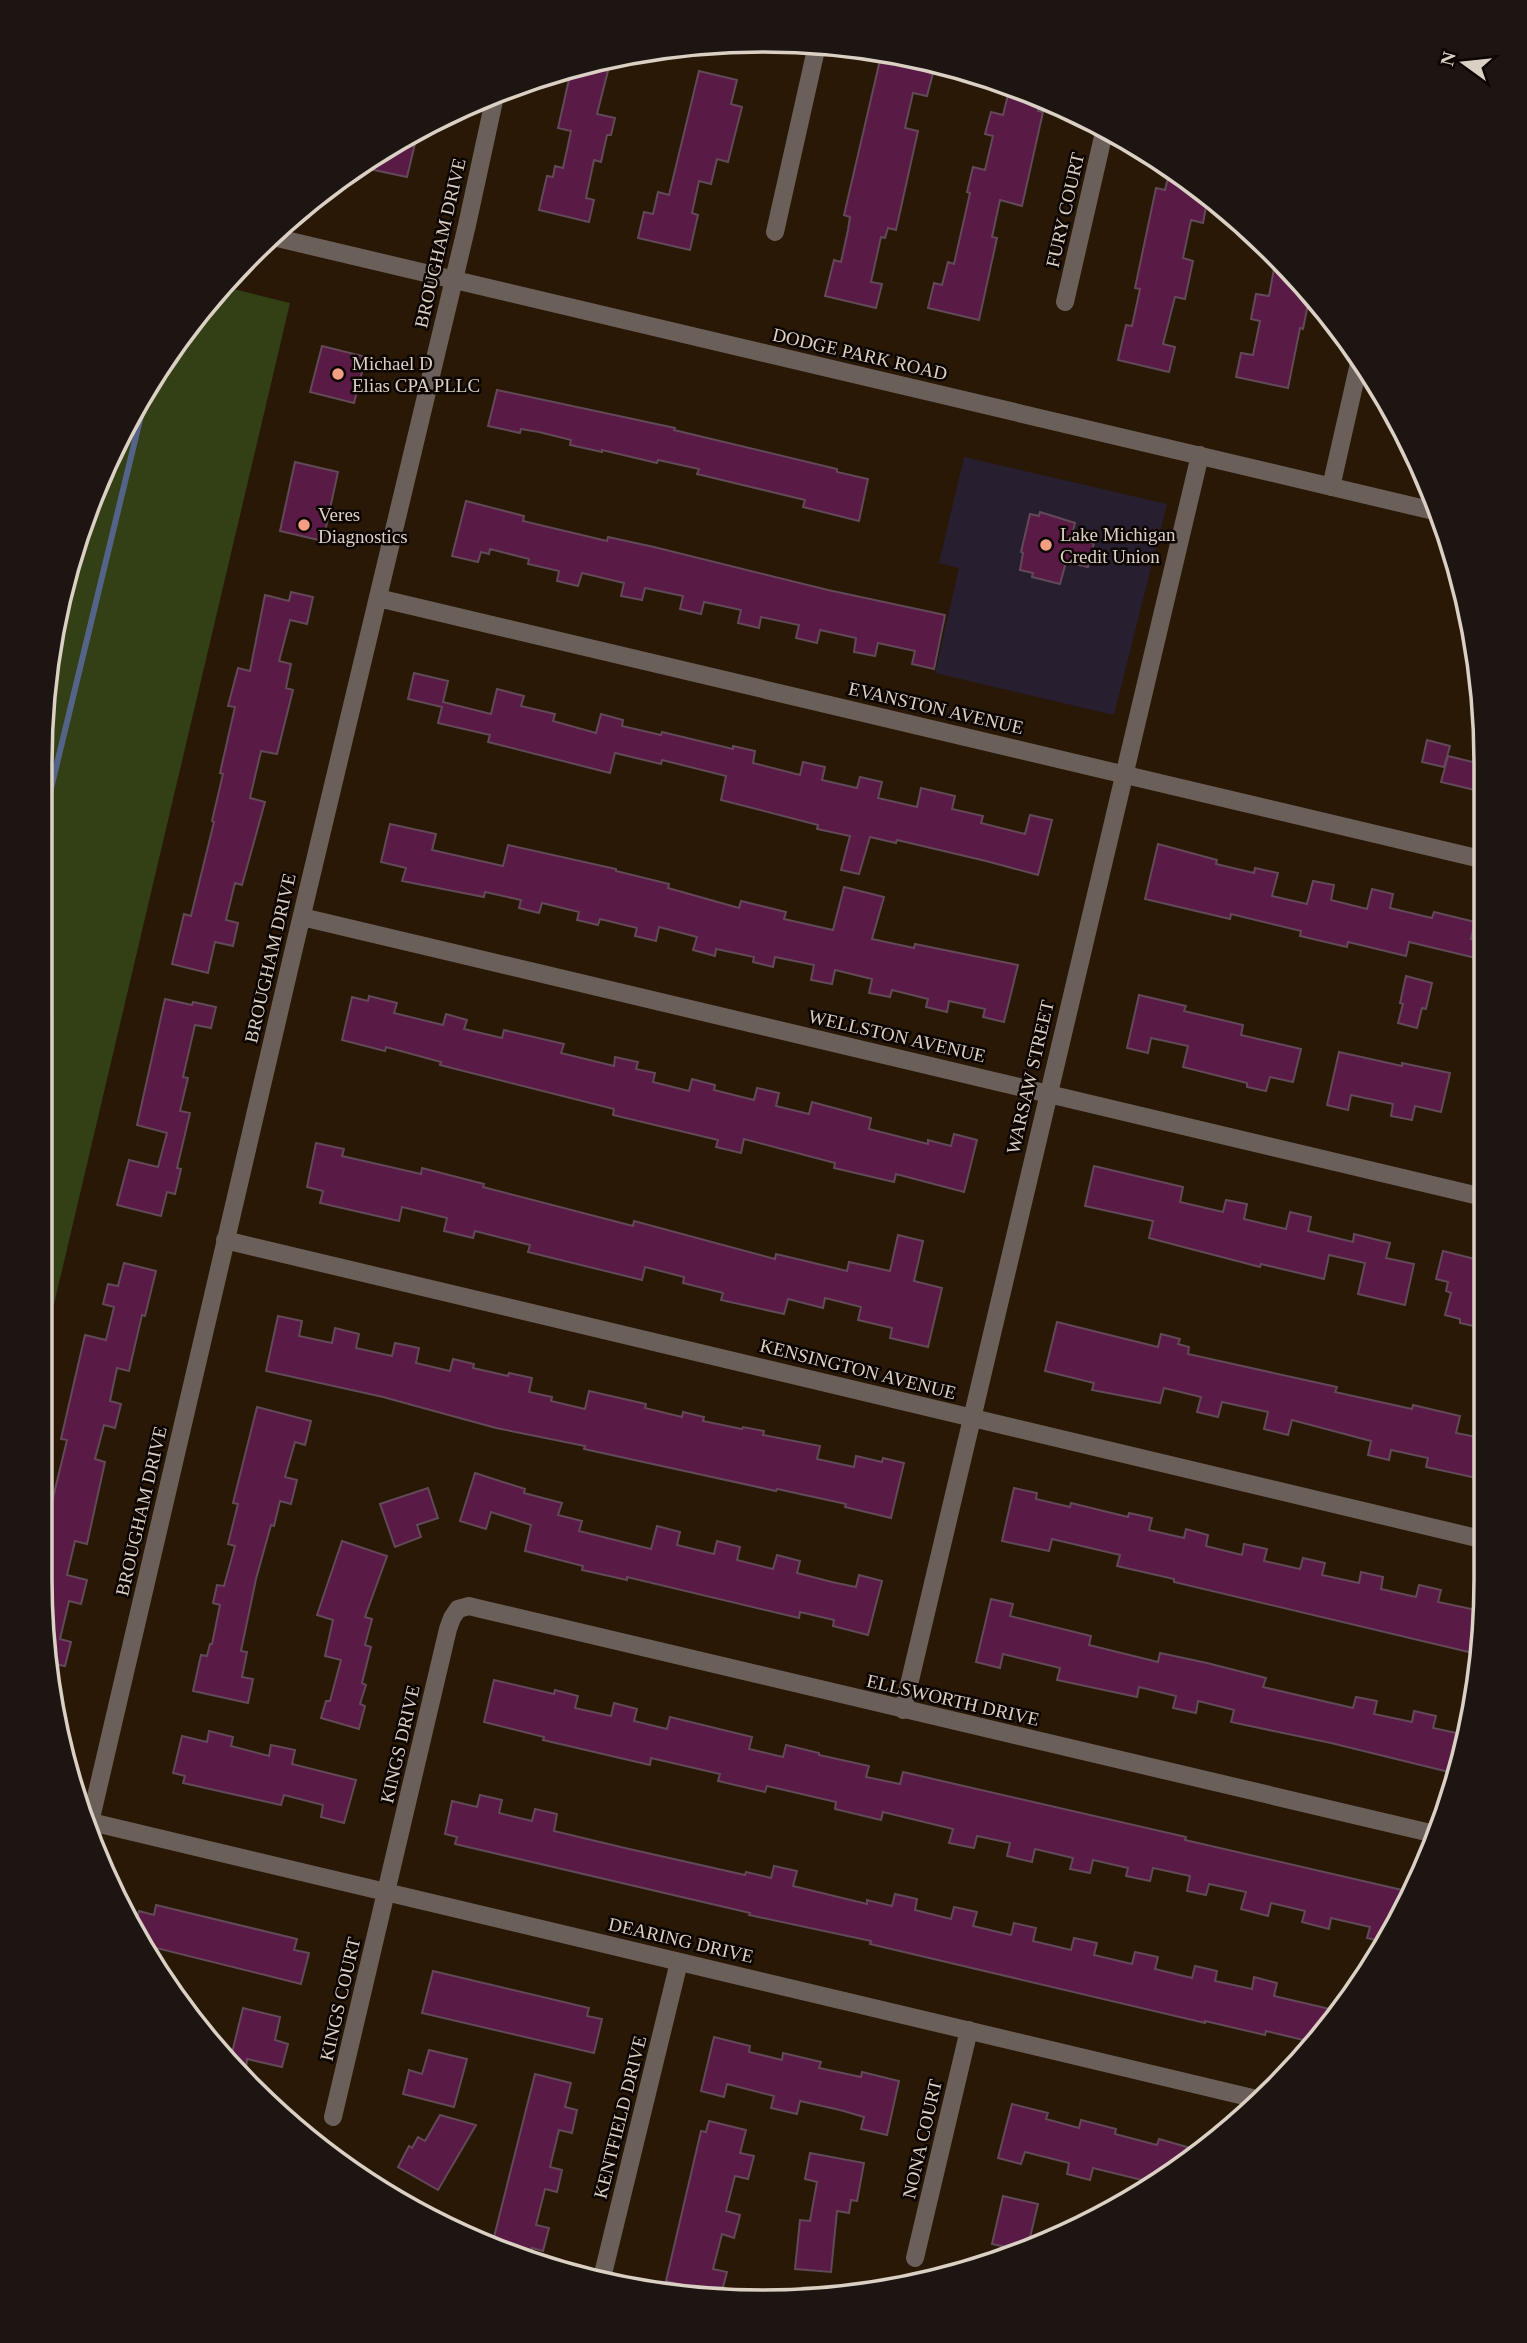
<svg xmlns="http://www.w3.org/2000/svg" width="1527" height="2343" viewBox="0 0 1527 2343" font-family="Georgia,serif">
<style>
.commercial{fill:#271f2f}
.green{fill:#334015}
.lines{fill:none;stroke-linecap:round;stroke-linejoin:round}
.stream{stroke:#546388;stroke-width:6}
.building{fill:#591a46;stroke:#624958;stroke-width:2}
.minor{stroke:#6b5f59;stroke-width:18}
.poi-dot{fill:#f39f84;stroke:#0c0501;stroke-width:2.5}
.labels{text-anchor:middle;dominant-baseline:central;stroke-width:5;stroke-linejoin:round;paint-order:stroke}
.street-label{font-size:19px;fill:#dbd0c4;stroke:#0c0501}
.poi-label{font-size:19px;fill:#dbd0c4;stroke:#0c0501;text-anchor:start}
.rim{fill:none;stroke:#dbd0c4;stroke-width:3.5}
</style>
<rect width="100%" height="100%" fill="#291806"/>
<!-- commercial -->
<path class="commercial" d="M964 457 1167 504 1114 715 935 673 959 568 939 563Z"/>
<!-- green -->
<path class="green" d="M221 286 290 303 46 1338V669L79 531 115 444Z"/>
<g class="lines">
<!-- stream -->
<path class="stream" d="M46 809 145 399"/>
</g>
<!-- building -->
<path class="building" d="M611 59 597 114 615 118 611 135H607L601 162 594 160 586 198 594 200 589 222 539 210 547 176 553 177 555 166 563 168 571 131 558 128 572 66Z
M880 60 933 73 927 96 913 93 905 128 918 131 896 230 888 228 885 238 881 237 871 282 882 284 876 308 825 296 834 260 841 262 848 230 850 217 844 215Z
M699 71 737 80 731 104 742 107 728 162 717 159 711 184 699 181 692 213 698 215 690 250 638 238 644 212 653 214 658 192 669 195Z
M1009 91 1041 100 1038 111 1043 112 1022 206 1000 200 992 237 997 238 979 320 928 308 934 283 942 285 948 262 954 264 970 193 967 192 973 167 985 170 993 136 985 134 991 112 1003 115Z
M418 131 407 177 360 167 401 141Z
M1170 169 1208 197 1203 223 1191 220 1183 258 1193 261 1185 299 1175 297 1163 344 1175 347 1169 372 1118 360 1126 325 1132 326 1140 289 1135 288 1156 188 1165 190Z
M1276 258 1310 294 1303 329 1300 328 1288 388 1236 377 1241 353 1253 355 1260 321 1251 319 1256 294 1269 296Z
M322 346 366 357 354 403 310 392Z
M497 390 675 428 674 430 837 469V472L868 479 859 521 803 507 805 500 697 474 699 469 658 460 657 463 602 450V452L570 445 571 440 539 432 521 429 520 433 488 426Z
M295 462 338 472 323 541 280 531Z
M466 501 524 516 523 521 607 541 608 537 654 547 828 590 945 615 934 669 912 664 915 651 878 643 875 656 854 652 856 638 820 630 817 643 796 638 799 625 761 617 759 628 738 623 741 610 704 602 701 614 680 609 683 596 645 588 642 600 621 596 624 583 582 573 578 586 557 581 559 571 528 564 529 559 490 549 489 554 481 552 478 562 452 556Z
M1040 512 1075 523 1071 538 1094 543 1088 567 1066 562 1060 584 1032 577 1033 573 1020 570 1023 553 1021 552 1030 514 1039 516Z
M291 592 313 597 307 624 290 620 279 661 291 664 286 688 293 690 277 754 261 751 250 798 265 802 242 885 235 883 226 920 238 923 233 946 215 942 208 973 172 964 184 914 191 916 214 822 212 821 223 774 220 773 235 707 228 706 238 668 250 671 265 595 289 601Z
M414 673 448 681 443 702 491 714 497 689 524 696 521 706 555 714 553 721 596 733 601 714 623 720 622 726 661 735 662 732 733 749V746L755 751 753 763 800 775 803 762 825 767 822 780 857 788 860 777 882 782 878 798 917 807 921 788 955 796 952 809 983 816 981 823 1025 834 1030 815 1052 820 1038 875 986 861 897 840 896 843 870 837 859 874 841 870 850 836 817 829 818 825 721 800 726 776 662 760 661 764 615 753 610 773 488 742 490 735 438 723 442 707 408 699Z
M1427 740 1450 746 1444 767 1422 762Z
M1448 756 1485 765 1479 791 1441 782Z
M390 824 436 834 432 850 503 866 508 845 616 869V871L669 884 668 888 739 908 741 901 786 912 784 919 833 930 844 887 884 897 872 939 914 948 915 944 1018 965 1004 1022 983 1017 985 1009 949 1001 947 1012 926 1007 928 999 892 990 890 997 869 993 872 979 835 970 832 984 811 980 814 965 775 957 773 967 753 962 754 957 716 949 715 956 693 950 697 937 659 927 656 941 635 936 637 928 600 919 598 925 577 920 579 912 542 903 539 913 519 908 521 900 485 892 484 897 402 881 406 868 381 862Z
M1158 844 1217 860 1216 864 1254 873 1255 868 1278 873 1272 896 1307 904 1313 881 1334 885 1331 900 1367 909 1372 889 1393 894 1390 908 1432 918 1434 912 1475 922 1471 939 1484 942V960L1409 942 1406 956 1348 942 1347 947 1300 936 1301 931 1231 914 1230 919 1145 899Z
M1406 976 1432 983 1426 1009 1422 1008 1417 1028 1398 1023 1403 1004 1400 1003Z
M1139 995 1186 1006 1184 1011 1243 1025 1241 1035 1301 1049 1293 1082 1270 1077 1266 1091 1247 1087V1083L1183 1067 1188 1046 1151 1038 1148 1053 1127 1048Z
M369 996 397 1003 394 1013 443 1025 446 1014 467 1020 464 1029 502 1038 504 1030 564 1044 561 1053 614 1066 615 1057 638 1062 636 1069 655 1073 653 1082 689 1091 692 1079 715 1085 714 1090 754 1100 757 1088 779 1093 776 1106 809 1114 812 1102 871 1118 869 1129 928 1144V1140L951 1146 954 1134 977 1140 964 1192 896 1174 894 1182 834 1168 835 1163 744 1139 741 1153 716 1147 718 1140 613 1115 614 1109 440 1065 441 1062 386 1047 385 1051 342 1040 352 997 368 1001Z
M165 999 192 1005 193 1002 216 1007 211 1028 195 1025 183 1077 188 1078 180 1111 190 1113 177 1168 181 1169 175 1194 167 1192 161 1216 117 1205 129 1160 158 1167 167 1133 137 1125Z
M1339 1052 1402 1066V1063L1450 1073 1441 1112 1415 1106 1412 1120 1391 1116 1393 1104 1351 1095 1348 1110 1327 1105Z
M316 1143 344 1149 342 1156 421 1174 422 1168 484 1184 483 1187 633 1226 634 1221 775 1259 776 1254 847 1271 849 1262 890 1271 898 1235 923 1241 914 1281 942 1288 928 1347 890 1338 892 1328 858 1320 861 1307 825 1298 823 1308 788 1299 784 1314 721 1300 723 1293 683 1283 684 1277 645 1267 642 1280 528 1252 530 1245 475 1231 473 1238 444 1231 447 1218 402 1207 399 1221 320 1203 323 1191 307 1187Z
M1094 1166 1183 1187 1180 1202 1223 1212 1226 1200 1247 1204 1244 1219 1286 1229 1290 1212 1311 1217 1308 1231 1353 1242 1354 1234 1390 1243 1386 1258 1414 1264 1405 1305 1358 1294 1365 1263 1329 1255 1324 1279 1261 1264 1260 1267 1149 1238 1153 1221 1085 1206Z
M1443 1251 1479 1260 1475 1280 1482 1281V1328L1460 1323V1319L1445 1315 1451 1293 1446 1291 1448 1282 1436 1279Z
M124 1263 156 1271 145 1316 142 1315 129 1371 117 1368 110 1401 121 1404 115 1428 104 1425 95 1459 105 1462 87 1544 75 1541 67 1575 87 1580 81 1604 69 1601 60 1639 71 1642 65 1666 54 1664 53 1668 46 1667V1509L50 1510 67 1440 61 1439 85 1335 106 1340 114 1307 103 1304 108 1284 118 1286Z
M278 1316 302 1321 299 1336 332 1343 335 1328 359 1334 356 1348 392 1356 395 1343 419 1348 416 1363 450 1371 453 1359 474 1364 473 1368 508 1376 509 1373 532 1378 529 1392 552 1397 551 1401 585 1409 589 1391 646 1404 645 1408 682 1417 683 1412 704 1417 703 1421 742 1429 743 1427 764 1431 763 1435 820 1446 817 1459 854 1467 856 1456 882 1462 883 1458 904 1463 891 1518 845 1507 846 1504 777 1489 776 1491 584 1449 585 1446 496 1428 383 1397 266 1371Z
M1057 1322 1158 1347 1161 1334 1180 1339 1178 1344 1189 1347 1188 1354 1337 1387 1335 1392 1412 1409 1413 1405 1460 1416 1456 1433 1482 1438 1481 1479 1426 1467 1428 1458 1391 1450 1389 1460 1368 1455 1371 1441 1292 1420 1288 1435 1264 1429 1268 1412 1222 1402 1218 1417 1197 1412 1201 1397 1164 1388 1160 1403 1092 1390 1094 1383 1045 1371Z
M257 1407 311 1421 305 1445 295 1442 285 1477 297 1480 291 1504 280 1501 274 1526 271 1525 256 1579 241 1651 247 1652 242 1677 253 1679 248 1703 193 1691 201 1655 207 1656 210 1644H212L220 1605 213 1603 217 1585 224 1586 235 1546 228 1544 238 1504 233 1503Z
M475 1473 525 1489 524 1493 562 1503 558 1515 582 1521 579 1531 651 1549 657 1526 680 1532 677 1545 714 1554 717 1541 740 1547 737 1560 773 1569 777 1555 800 1561 797 1573 832 1582 856 1587 859 1575 882 1581 868 1635 833 1626 834 1620 800 1612 799 1618 627 1577V1580L582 1570 583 1566 525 1551 531 1525 491 1512 486 1529 460 1521Z
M428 1488 438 1518 417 1525 421 1537 395 1547 380 1504Z
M1014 1488 1037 1493 1036 1499 1070 1507 1071 1503 1128 1517 1129 1513 1152 1518 1149 1530 1184 1538 1186 1529 1208 1535 1206 1546 1242 1555 1244 1544 1267 1549 1264 1561 1300 1569 1303 1558 1325 1563 1322 1575 1359 1583 1361 1572 1383 1577 1381 1589 1416 1597 1419 1585 1441 1590 1438 1602 1481 1611V1655L1174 1582V1579L1117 1566 1120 1555 1052 1539 1049 1551 1002 1541Z
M342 1541 387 1556 365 1617 372 1619 365 1645 371 1647 362 1683 366 1685 360 1704 365 1706 359 1729 321 1718 326 1701H330L341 1660 325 1656 333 1620 317 1615Z
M991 1599 1013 1604 1010 1616 1091 1636 1089 1645 1158 1662 1160 1653 1207 1663 1266 1678 1263 1687 1353 1708 1356 1697 1377 1701 1374 1714 1412 1722 1414 1711 1436 1716 1433 1728 1466 1735 1457 1774 1331 1743 1231 1722 1234 1710 1198 1701 1196 1713 1173 1708 1176 1696 1139 1687 1137 1697 1057 1680 1060 1668 1003 1654 1000 1668 976 1662Z
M494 1680 554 1694 555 1690 578 1696 575 1708 611 1716 614 1703 637 1709 634 1721 667 1729 670 1717 752 1737 749 1749 783 1757 786 1745 819 1753V1755L869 1766 866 1777 900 1784 903 1772 1186 1837 1185 1840 1415 1893 1384 1942 1367 1938 1370 1927 1331 1918 1329 1929 1302 1922 1305 1911 1271 1903 1268 1916 1241 1909 1246 1892 1209 1884 1206 1895 1187 1891 1190 1876 1153 1868 1150 1881 1126 1876 1128 1868 1093 1860 1090 1873 1070 1869 1073 1858 1035 1849 1032 1862 1007 1856 1010 1843 977 1836 974 1848 949 1843 953 1829 883 1812 881 1820 835 1809 836 1802 767 1786 765 1792 718 1781 720 1774 651 1758 650 1765 543 1740 544 1737 484 1722Z
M209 1731 233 1737 231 1746 269 1756 271 1745 295 1750 292 1764 356 1780 344 1823 321 1817 323 1805 284 1795 281 1805 183 1783 185 1776 173 1773 182 1736 207 1742Z
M480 1795 502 1800 499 1813 532 1821 535 1809 557 1814 554 1831 625 1848 745 1875 746 1872 771 1878 774 1866 797 1871 793 1886 867 1904V1900L892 1906 895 1894 917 1899 915 1910 951 1919 954 1907 977 1912 973 1926 1011 1935 1014 1923 1036 1928 1033 1941 1071 1950 1074 1938 1097 1943 1094 1955 1132 1964 1135 1952 1158 1957 1155 1969 1192 1978 1195 1966 1217 1971 1215 1981 1252 1989 1254 1977 1277 1983 1274 1996 1334 2010 1331 2020 1316 2043 1266 2031 1265 2035 1205 2021V2023L870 1944 871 1941 749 1915 750 1913 455 1844 457 1837 445 1834 452 1801 477 1807Z
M156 1905 297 1939 294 1950 309 1953 301 1984 144 1945 135 1926 139 1911 154 1915Z
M433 1971 589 2008 587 2016 602 2019 594 2053 422 2013Z
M243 2008 280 2017 275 2040 288 2044 282 2067 247 2059 245 2080 229 2065Z
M714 2037 750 2046 749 2052 782 2060 783 2053 821 2062 819 2068 861 2077 862 2072 899 2081 887 2135 861 2129 864 2117 840 2110 800 2101 797 2114 771 2108 774 2096 727 2084 724 2097 701 2091Z
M429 2050 467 2059 454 2107 403 2094 409 2070 422 2074Z
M535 2074 571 2083 565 2107 577 2110 572 2133 559 2130 550 2167 562 2170 557 2192 545 2189 536 2225 549 2228 543 2251 532 2248 529 2260 491 2249Z
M1012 2104 1048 2113 1046 2119 1079 2128 1081 2120 1116 2129 1115 2134 1157 2145 1159 2139 1194 2149 1191 2162 1158 2184 1093 2168 1090 2180 1067 2174 1069 2163 1025 2152 1021 2164 998 2158Z
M440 2115 476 2125 438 2190 398 2167 409 2146 412 2148 418 2137 425 2141Z
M709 2121 746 2130 740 2153 754 2156 748 2179 735 2176 726 2211 740 2215 734 2238 722 2234 713 2269 727 2272 721 2295 666 2281 701 2131 706 2132Z
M810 2153 864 2163 857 2201 851 2200 849 2213 837 2211 831 2272 795 2269 800 2220 810 2221 817 2182 805 2179Z
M1003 2196 1038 2204 1028 2246 1019 2250 992 2244Z"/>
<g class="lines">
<!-- minor -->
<path class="minor" d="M775 232 817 45
M273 237 1438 512
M1065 302 1105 128
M1331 487 1360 359
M378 598 1485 860
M302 917 1483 1197
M225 1240 1481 1539
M903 1710 1200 455
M91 1822 1261 2100
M88 1831 295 944 467 225 495 96
M333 2117 448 1629 452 1618 458 1609 469 1606 481 1609 1439 1835
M915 2258 969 2030
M601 2282 679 1962"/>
</g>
<!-- markers -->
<g class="poi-dot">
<circle cx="338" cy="374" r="7"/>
<circle cx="304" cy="525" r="7"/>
<circle cx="1046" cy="545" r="7"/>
</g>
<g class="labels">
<!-- street labels -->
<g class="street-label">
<text transform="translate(1065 210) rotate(-77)">FURY COURT</text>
<text transform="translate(440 243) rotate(-77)">BROUGHAM DRIVE</text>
<text transform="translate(860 354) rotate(13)">DODGE PARK ROAD</text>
<text transform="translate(936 708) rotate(13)">EVANSTON AVENUE</text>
<text transform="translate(270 958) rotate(-77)">BROUGHAM DRIVE</text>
<text transform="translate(897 1036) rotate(13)">WELLSTON AVENUE</text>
<text transform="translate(1030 1077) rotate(-77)">WARSAW STREET</text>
<text transform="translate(858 1369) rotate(14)">KENSINGTON AVENUE</text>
<text transform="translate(141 1511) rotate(-77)">BROUGHAM DRIVE</text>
<text transform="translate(953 1700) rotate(13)">ELLSWORTH DRIVE</text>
<text transform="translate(400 1744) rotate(-77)">KINGS DRIVE</text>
<text transform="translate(681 1940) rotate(13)">DEARING DRIVE</text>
<text transform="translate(340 1999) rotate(-77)">KINGS COURT</text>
<text transform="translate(620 2117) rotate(-76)">KENTFIELD DRIVE</text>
<text transform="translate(922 2139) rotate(-77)">NONA COURT</text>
</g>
<!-- poi labels -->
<g class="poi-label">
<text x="352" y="363">Michael D<tspan x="352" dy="22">Elias CPA PLLC</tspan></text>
<text x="318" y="514">Veres<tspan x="318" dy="22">Diagnostics</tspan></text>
<text x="1060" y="534">Lake Michigan<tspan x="1060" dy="22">Credit Union</tspan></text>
</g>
</g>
<!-- crop -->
<path d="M0 0H1527V2343H0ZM763 52H763A711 711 0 0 1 1474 763V1579A711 711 0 0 1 763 2290H763A711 711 0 0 1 52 1579V763A711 711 0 0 1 763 52Z" fill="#1d1511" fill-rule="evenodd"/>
<path class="rim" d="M763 52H763A711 711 0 0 1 1474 763V1579A711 711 0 0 1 763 2290H763A711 711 0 0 1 52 1579V763A711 711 0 0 1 763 52Z"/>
<!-- north arrow -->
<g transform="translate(1464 63) rotate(285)" stroke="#0c0501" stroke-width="5" paint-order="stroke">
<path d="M0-5L12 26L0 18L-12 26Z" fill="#dbd0c4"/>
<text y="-10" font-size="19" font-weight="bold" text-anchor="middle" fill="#dbd0c4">N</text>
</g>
</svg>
